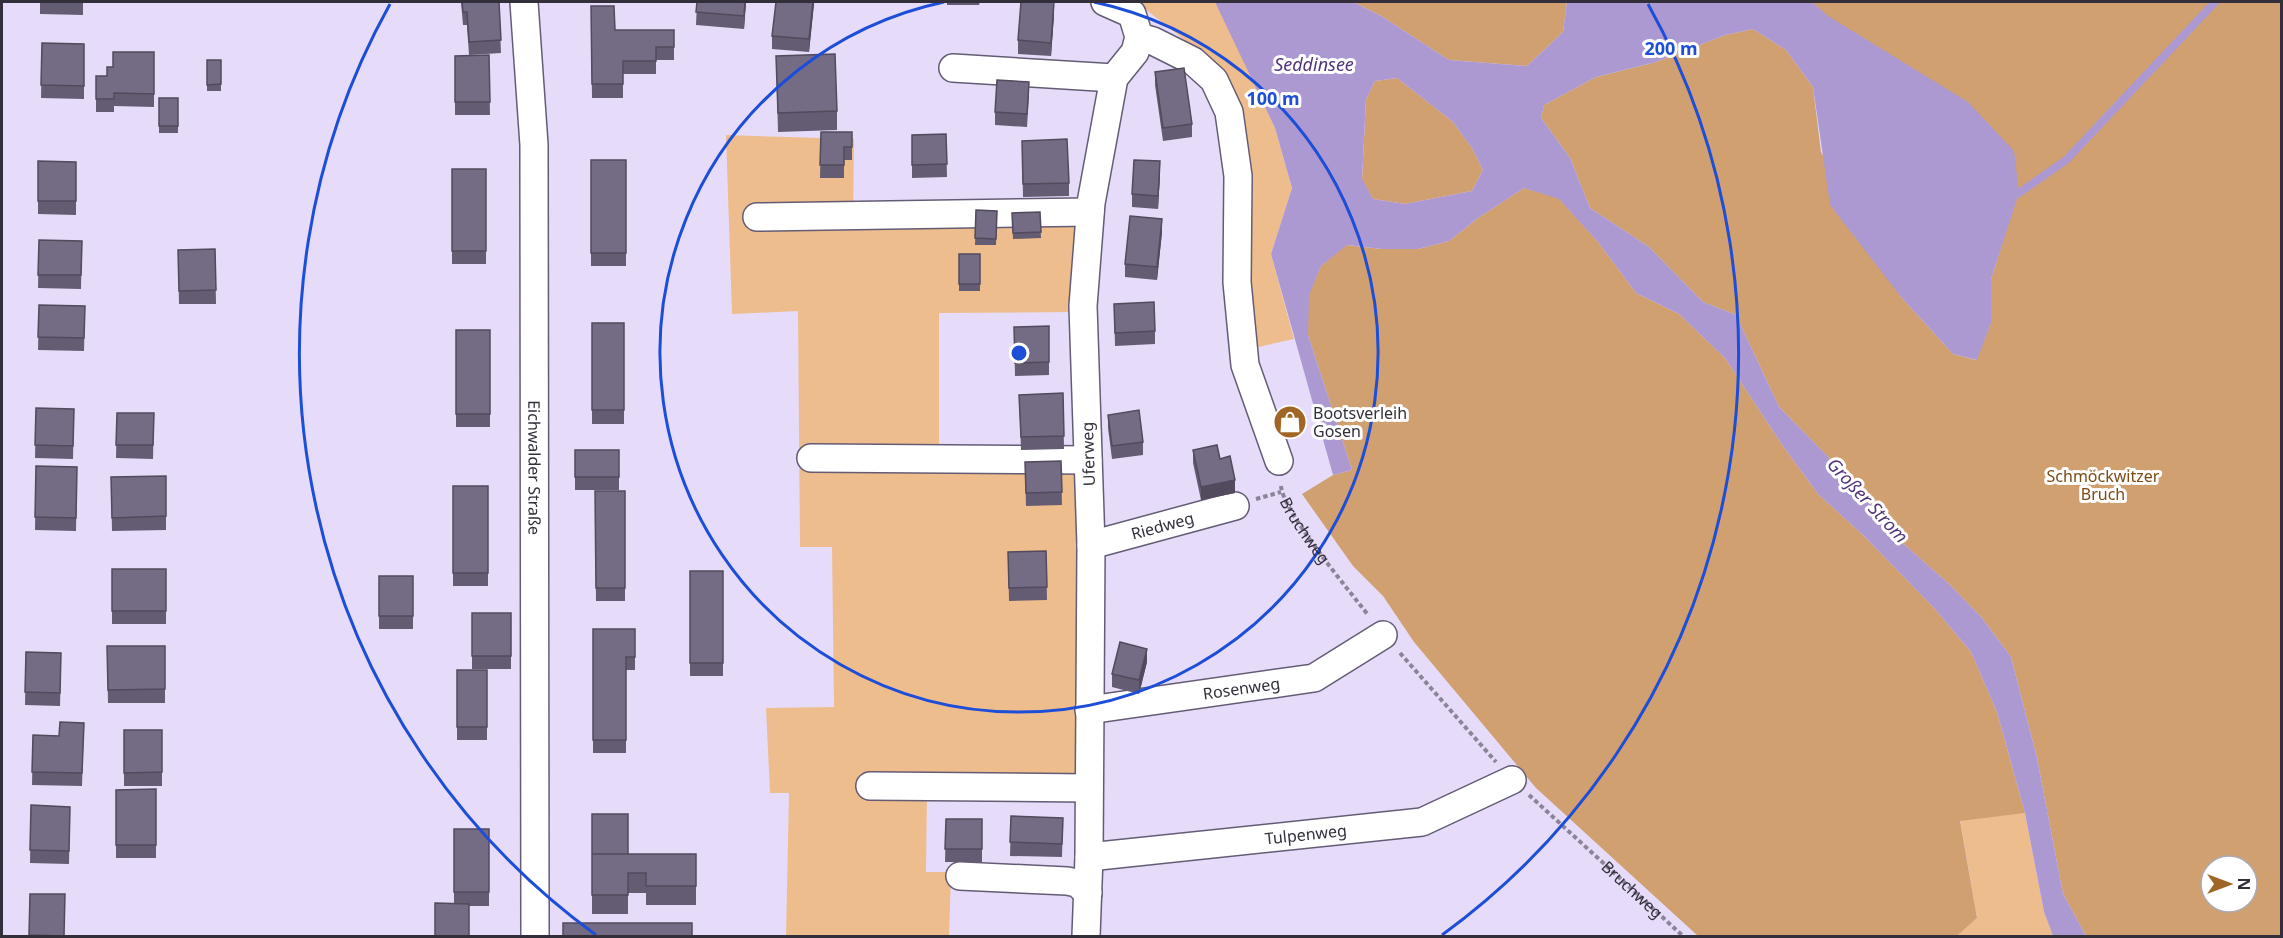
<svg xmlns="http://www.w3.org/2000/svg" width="2283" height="938" viewBox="0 0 2283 938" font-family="'Noto Sans',sans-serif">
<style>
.green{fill:#eebd8d}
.forest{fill:#d0a071;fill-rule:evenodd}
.water{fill:#ac99d2;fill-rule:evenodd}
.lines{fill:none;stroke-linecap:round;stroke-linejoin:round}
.stream{stroke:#ac99d2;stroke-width:8}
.minor-casing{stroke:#645c75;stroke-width:30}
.path{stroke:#8c859a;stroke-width:4;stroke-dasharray:4.5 3;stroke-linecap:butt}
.minor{stroke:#fff;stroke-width:27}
.wall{fill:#645c72}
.shaded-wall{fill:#514b5d}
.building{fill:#746b85;stroke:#514b5d;stroke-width:1.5}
.ring{fill:none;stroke:#1d4ed8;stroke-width:3}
.labels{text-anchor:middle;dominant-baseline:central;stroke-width:6;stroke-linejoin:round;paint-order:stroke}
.poi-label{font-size:16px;fill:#322e3a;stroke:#fff;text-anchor:start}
.street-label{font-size:16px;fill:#322e3a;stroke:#fff}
.park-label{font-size:16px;fill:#7a4b15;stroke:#fff}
.water-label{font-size:18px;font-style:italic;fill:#51357a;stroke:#fff}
.centre{fill:#1d4ed8;stroke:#fff;stroke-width:3}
.ring-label{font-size:18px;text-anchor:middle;font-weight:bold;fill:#1d4ed8;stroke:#fff;stroke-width:6;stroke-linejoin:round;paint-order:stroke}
</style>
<rect width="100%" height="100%" fill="#e6dcfa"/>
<!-- green -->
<path class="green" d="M1136 2H1216L1275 128 1292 188 1271 254 1294 339 1258 347 1248 315 1242 127 1223 70Z
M726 135 854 139 853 218H1083L1075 312 939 313V455L1083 466 1082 788 927 789 926 872H951L949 936H786L789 793H770L766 708 834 707 832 547H800L798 311 732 314Z
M2025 813 2044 912 2053 936H1957L1977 918 1960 820Z"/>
<!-- forest -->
<path class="forest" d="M1353 2H1567L1563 32 1527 66 1449 60 1381 16Z
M1812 2H2281V936H2086L2063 894 2037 758 2011 657 1982 618 1948 583 1898 539 1852 481 1779 407 1736 315 1703 302 1649 247 1590 208 1570 158 1541 118 1544 105 1596 77 1656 62 1725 35 1753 29 1786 50 1813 87 1821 152 1901 297 1953 354 1976 360 1991 323V279L2018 193ZM2211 866H2247V902H2211Z
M1397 78 1452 121 1472 148 1483 170 1472 191 1405 204 1373 199 1362 180 1366 99 1375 81Z
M1524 188 1559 198 1598 242 1636 293 1679 314 1725 358 1783 446 1818 494 1863 535 1935 609 1971 652 1997 712 2025 813 1960 821 1977 918 1957 936H1698L1536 788 1414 642 1383 596 1353 566 1302 494 1333 475 1352 470 1308 335V295L1321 266 1346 245 1382 249H1418L1449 241 1478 218Z"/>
<!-- water -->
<path class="water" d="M1215 2H1353L1381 16 1449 60 1527 66 1563 32 1567 2H1812L1828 16 1968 102 2014 151 2019 193 1991 279V323L1977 360 1953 354 1901 297 1830 205 1813 87 1786 50 1753 29 1725 35 1656 62 1596 77 1544 105 1541 118 1570 158 1590 208 1649 247 1703 302 1736 315 1779 407 1852 481 1898 539 1948 583 1982 618 2011 657 2037 758 2063 894 2086 936H2053L2044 912 2025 813 1997 712 1971 652 1935 609 1863 535 1818 494 1783 446 1725 358 1679 314 1636 293 1598 242 1559 199 1524 188 1478 218 1449 241 1418 249H1382L1347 245 1321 266 1309 295 1308 335 1352 470 1333 475 1271 254 1292 188 1275 128ZM1397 78 1452 121 1472 148 1483 170 1472 191 1405 204 1373 199 1362 179 1366 99 1375 81Z"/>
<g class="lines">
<!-- stream -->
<path class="stream" d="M2019 193 2066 160 2215 2"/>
<!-- minor casing -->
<g class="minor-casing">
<g id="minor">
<path id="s3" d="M524 2 534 145 535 936"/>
<path d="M1139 37 1153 41 1193 61 1214 80 1229 112 1238 176 1237 282 1245 365 1279 461"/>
<path d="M953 68 1114 78"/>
<path d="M757 217 1090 212"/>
<path d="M811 458 1088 460"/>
<path id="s4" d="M1091 545 1235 506"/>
<path id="s5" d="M1089 710 1314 678 1383 635"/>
<path d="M870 786 1089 788"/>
<path id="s6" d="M1089 857 1422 822 1512 780"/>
<path d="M960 876 1067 881 1077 883 1088 893"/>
<path d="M1086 936 1089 857 1091 545 1083 306 1091 203 1114 78 1135 52 1139 37 1132 14 1105 2"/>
</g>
</g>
<!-- path -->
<g class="path">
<path id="s1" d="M1281 486C1283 512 1349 590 1368 615"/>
<path d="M1256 499 1281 492"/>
<path d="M1400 653 1496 762"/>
<path id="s2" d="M1529 795 1683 936"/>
</g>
<!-- minor -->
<use href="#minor" class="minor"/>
</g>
<!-- wall -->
<path class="wall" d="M40 2H83V15L40 14Z
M461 2H499L501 53 469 55 467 25H463Z
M697 2H746L744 29 696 25Z
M814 2 809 52 772 49V36Z
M947 2H980L979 5H947Z
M591 6 615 30H674V60H656V74H623V98H592Z
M1054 15 1051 56 1018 54V40Z
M42 43 84 44V99L41 98Z
M154 52V107L114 106V112H96V76H107L113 67Z
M489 55 490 115H455V56Z
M776 56 837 111V130L778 132Z
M207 60H221V91H207Z
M1155 72 1192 124V137L1163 141 1155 85Z
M1029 95 1027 127 995 125V112Z
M159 98H178V133H159Z
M821 132H852V160H844V178H820Z
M946 134 947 177 912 178V135Z
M1022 141 1069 183V196L1023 197Z
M591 160H626V266H591Z
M38 161 76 162V215L38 214Z
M452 169H486V264H452Z
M1160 174 1158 209 1132 207V194Z
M976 210 997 211 996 245H975Z
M1040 212 1041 238 1013 239 1012 213Z
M1162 232 1157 280 1125 277V264Z
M39 240 82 241 81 289 38 288Z
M215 249 216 304H179L178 250Z
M959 254H980V291H959Z
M1114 304 1155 331V344L1115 346Z
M39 305 85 306 84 351 38 350Z
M592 323H624V424H592Z
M1049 326V375L1015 376 1014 327Z
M456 330H490V427H456Z
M1063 393 1064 449 1021 450 1019 395Z
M36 408 74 409 73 459 35 458Z
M117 413H154L153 459 116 458Z
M1108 415 1143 442V455L1112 459 1108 428Z
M575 450H619V490H575Z
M1193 450 1220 459 1235 493 1201 500 1193 463Z
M1061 461 1062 505 1026 506 1025 462Z
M36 466 77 467 76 531 35 530Z
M166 476V530L112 531 111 477Z
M453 486H488V586H453Z
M595 491H625V601H596Z
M1046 551 1047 600 1009 601 1008 552Z
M112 569H166V624H112Z
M690 571H723V676H690Z
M379 576H413V629H379Z
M472 613H511V669H472Z
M593 629H635V670H626V753H593Z
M107 646H165V703H108Z
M26 652 61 666 60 706 25 705Z
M1147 662 1139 694 1112 687V674Z
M457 670H487V740H457Z
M84 723 82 786 32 785 33 735 59 736Z
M124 730H162V786H124Z
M156 789V858H116V790Z
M31 805 70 807 69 864 30 863Z
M592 814 628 854H696V905H646V893H628V914H592Z
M1011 816 1063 818 1062 857 1010 856Z
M946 819H982V862H945Z
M454 829H489V906H469L454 903Z
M30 894 64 936H29Z"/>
<!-- shaded-wall -->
<path class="shaded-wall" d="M745 2H746L744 29V16Z
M813 2H814V5L809 52V39Z
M1054 2V15L1051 56V43Z
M1160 161V174L1158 209V196Z
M1162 219V232L1157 280V267Z
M1235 480V493L1201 500V487Z
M1147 649V662L1139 694V680Z"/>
<!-- building -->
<path class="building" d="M462 2H499L501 40 469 42 467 12H463Z
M697 2H745L744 16 696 12Z
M776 2H813L809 39 772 36Z
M1021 2H1054L1051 43 1018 40Z
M591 6H614L615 30H674V47H656V61H623V84H592Z
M42 43 84 44V86L41 85Z
M113 52H154V94L114 93V99H96V76H107V67H113Z
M835 54 837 111 778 113 776 56Z
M489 55 490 102H455V56Z
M207 60H221V84L207 85Z
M1184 68 1192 124 1163 128 1155 72Z
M997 80 1029 82 1027 114 995 112Z
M159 98H178V126H159Z
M821 132H852V147H844V165H820Z
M946 134 947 164 912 165V135Z
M1067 139 1069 183 1023 184 1022 141Z
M591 160H626V253H591Z
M1134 160 1160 161 1158 196 1132 194Z
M38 161 76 162V201H38Z
M452 169H486V251H452Z
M976 210 997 211 996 239 975 238Z
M1040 212 1041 232 1013 233 1012 213Z
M1130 216 1162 219 1157 267 1125 264Z
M39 240 82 241 81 275H38Z
M215 249 216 290 179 291 178 250Z
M959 254H980V284H959Z
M1154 302 1155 331 1115 333 1114 304Z
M39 305 85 306 84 338 38 337Z
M592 323H624V410H592Z
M1049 326V362L1015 363 1014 327Z
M456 330H490V414H456Z
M1063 393 1064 436 1021 437 1019 395Z
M36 408 74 409 73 446 35 445Z
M1139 410 1143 442 1112 446 1108 415Z
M117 413H154L153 445H116Z
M1217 445 1220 459 1230 456 1235 480 1201 487 1193 450Z
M575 450H619V477H575Z
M1061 461 1062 492 1026 493 1025 462Z
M36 466 77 467 76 518 35 517Z
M166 476V516L112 518 111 477Z
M453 486H488V573H453Z
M595 491H625V588H596Z
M1046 551 1047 587 1009 588 1008 552Z
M112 569H166V611H112Z
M690 571H723V663H690Z
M379 576H413V616H379Z
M472 613H511V656H472Z
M593 629H635V657H626V740H593Z
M1120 642 1147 649 1139 680 1112 674Z
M107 646H165V689L108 690Z
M26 652 61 653 60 693 25 692Z
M457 670H487V727H457Z
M60 722 84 723 82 773 32 772 33 735 59 736Z
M124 730H162V772L124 773Z
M156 789V845H116V790Z
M31 805 70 807 69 851 30 850Z
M592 814H628V854H592Z
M1011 816 1063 818 1062 844 1010 842Z
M946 819H982V849H945Z
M454 829H489V892H454Z
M592 854H696V886H646V873H628V895H592Z
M30 894H65L64 936 29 935Z
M435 903 469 904V936H435Z
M563 923H692V936H563Z"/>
<!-- distance rings -->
<g class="ring">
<path d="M1094 2A359 359 0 1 1 944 2"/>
<path d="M596 935A719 719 0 0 1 390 4M1648 4A719 719 0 0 1 1442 935"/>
</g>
<!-- icons -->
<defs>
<g id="shop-disc" transform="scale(1.725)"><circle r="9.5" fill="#a06625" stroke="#fff"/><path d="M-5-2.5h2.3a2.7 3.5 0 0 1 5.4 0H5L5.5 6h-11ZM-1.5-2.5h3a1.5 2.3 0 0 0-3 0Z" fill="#fff"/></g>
</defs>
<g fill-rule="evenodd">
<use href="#shop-disc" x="1290" y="422"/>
</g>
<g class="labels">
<!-- poi labels -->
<g class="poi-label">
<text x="1313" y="413">Bootsverleih<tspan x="1313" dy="18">Gosen</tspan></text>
</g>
<!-- street labels -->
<g class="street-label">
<text transform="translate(1088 454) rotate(-92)">Uferweg</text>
<text stroke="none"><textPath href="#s3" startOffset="466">Eichwalder Straße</textPath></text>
<text stroke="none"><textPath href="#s4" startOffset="74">Riedweg</textPath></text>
<text stroke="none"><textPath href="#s1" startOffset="51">Bruchweg</textPath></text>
<text stroke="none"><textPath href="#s5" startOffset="154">Rosenweg</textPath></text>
<text stroke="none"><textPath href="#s6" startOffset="218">Tulpenweg</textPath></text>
<text stroke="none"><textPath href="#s2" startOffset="140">Bruchweg</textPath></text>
</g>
<!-- park labels -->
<g class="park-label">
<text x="2103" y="476">Schmöckwitzer<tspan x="2103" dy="18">Bruch</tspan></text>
</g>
<!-- water labels -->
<g class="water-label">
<text x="1314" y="64">Seddinsee</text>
<text transform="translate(1868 500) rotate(47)">Großer Strom</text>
</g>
</g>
<circle cx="1019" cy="353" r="9" class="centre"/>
<g class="ring-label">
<text x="1671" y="55">200 m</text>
<text x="1273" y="105">100 m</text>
</g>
<!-- border -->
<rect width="2283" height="938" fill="none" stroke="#322e3a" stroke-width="6"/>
<!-- north arrow -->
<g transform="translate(2229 884) rotate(90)"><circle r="28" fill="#ffffff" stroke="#adabb0" stroke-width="1.5"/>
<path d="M0-4.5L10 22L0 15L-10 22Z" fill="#a06625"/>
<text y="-9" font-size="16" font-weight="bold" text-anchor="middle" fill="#322e3a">N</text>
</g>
</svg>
